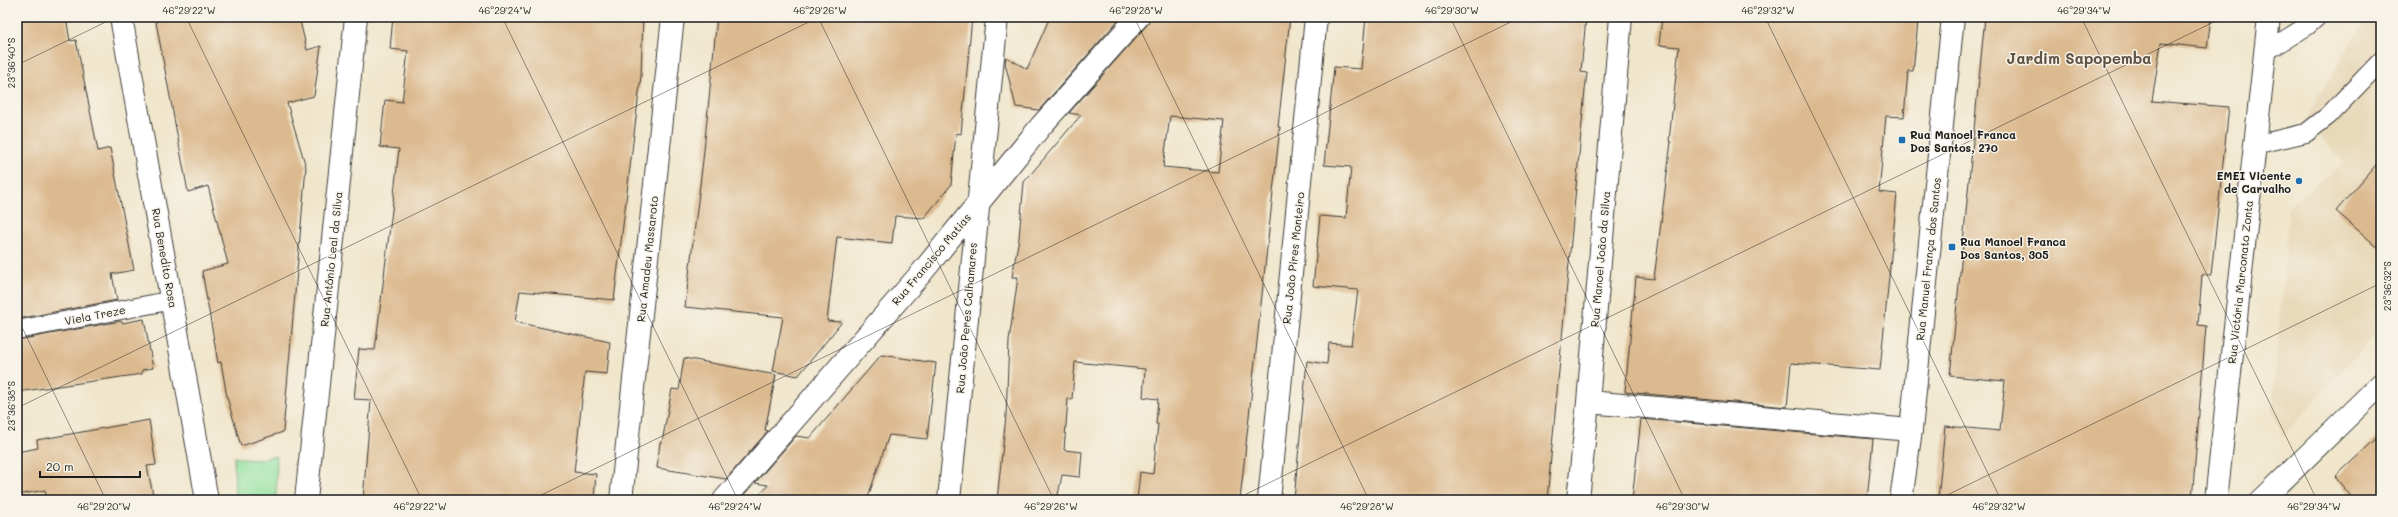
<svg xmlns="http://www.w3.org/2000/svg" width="2398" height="517" viewBox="0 0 2398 517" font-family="Mali,sans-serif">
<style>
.built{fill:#e8d9ba}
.green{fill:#91e19f;stroke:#567e5e}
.building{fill:#dcba8f;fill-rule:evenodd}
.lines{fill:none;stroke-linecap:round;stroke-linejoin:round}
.service-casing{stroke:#3c3a36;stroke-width:20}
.minor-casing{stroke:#3c3a36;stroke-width:24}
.tertiary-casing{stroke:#3c3a36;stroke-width:24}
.service{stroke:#fff;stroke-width:18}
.minor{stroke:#fff;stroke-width:22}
.tertiary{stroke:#fff;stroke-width:22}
.ticks{fill:none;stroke:#1c1c1c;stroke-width:1;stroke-opacity:0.45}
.poi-dot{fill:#1f6fb2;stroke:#f7f3e8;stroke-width:1.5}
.labels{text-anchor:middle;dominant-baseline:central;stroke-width:3;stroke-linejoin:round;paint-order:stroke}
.poi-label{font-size:11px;font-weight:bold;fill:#1c1c1c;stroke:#f7f3e8;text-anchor:start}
.street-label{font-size:11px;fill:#1c1c1c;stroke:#f7f3e8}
.district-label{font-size:15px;font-weight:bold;fill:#5f5344;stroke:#f7f3e8}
.neatline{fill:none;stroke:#1c1c1c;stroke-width:1.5}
.ticks-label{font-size:10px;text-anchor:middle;fill:#1c1c1c}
</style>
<rect width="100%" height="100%" fill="#f7f3e8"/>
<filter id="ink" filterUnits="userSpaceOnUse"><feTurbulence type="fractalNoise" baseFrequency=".025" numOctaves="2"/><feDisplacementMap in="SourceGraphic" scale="8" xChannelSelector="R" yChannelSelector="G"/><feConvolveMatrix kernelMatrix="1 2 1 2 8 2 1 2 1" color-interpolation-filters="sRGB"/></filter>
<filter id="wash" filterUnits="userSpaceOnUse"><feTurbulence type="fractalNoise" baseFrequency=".012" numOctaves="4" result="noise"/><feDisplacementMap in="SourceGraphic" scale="16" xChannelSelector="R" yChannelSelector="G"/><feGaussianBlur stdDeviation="0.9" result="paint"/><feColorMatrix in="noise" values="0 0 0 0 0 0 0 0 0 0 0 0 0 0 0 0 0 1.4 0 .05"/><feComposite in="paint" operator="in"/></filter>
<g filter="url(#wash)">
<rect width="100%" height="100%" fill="#f0e6cc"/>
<!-- built -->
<path class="built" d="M2367 17H2381V328L2283 436 2272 412 2289 207 2344 163 2305 120Z"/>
<!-- green -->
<path class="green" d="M277 456 276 500H235L234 457 252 460Z"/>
<g id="blocks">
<!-- building -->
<path class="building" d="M17 17H66L70 41 76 40 98 151 110 148 134 270 112 274 117 300 17 319Z
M155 17H299L307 50 321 46 314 96 287 103 306 167 283 432 241 446 227 397 221 362 218 363 202 271 228 264 208 186 188 192Z
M393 17H643L641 76 614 300 520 291 515 322 610 342 607 374 585 372 574 472 596 474 594 500H363L371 400 354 399 359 349 375 350 393 202 399 149 380 147 385 100 402 102 408 51 390 49Z
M717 17H972L961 134 956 133 951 185 924 218 895 216 892 243 837 237 827 321 842 322 798 376 773 371 783 317 685 307 703 160Z
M1050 17H1121L1039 110 1016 107 1005 63 1006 57 1027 69Z
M1150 17H1290L1278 127H1280L1240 500H1137L1140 472 1153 474 1158 424H1156L1158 399 1143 397 1145 369 1075 362 1072 399H1068L1064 450 1082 452 1080 477 1062 475 1057 500H997L1006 416 1009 341 1018 277H1012L1019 238 1024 182 1081 115 1069 113 1147 25ZM1170 116 1224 121 1218 172 1163 167Z
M1366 17H1586L1581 72 1587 73 1585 90 1547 500H1294L1307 361 1327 364 1329 343 1351 345 1358 290 1313 286 1320 216 1346 218 1351 167 1324 165 1334 67 1361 69Z
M1662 17H1879L1918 21 1913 71H1908L1904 117 1886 116 1879 192 1897 194 1880 370 1791 363 1787 407 1625 392 1636 277 1654 279 1671 142 1669 141 1679 47 1659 45Z
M1985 17H2211L2207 48 2161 43 2152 101 2229 107 2211 275H2202L2198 325 2206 326 2192 500H1938L1945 426 2000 431 2005 381 1950 376Z
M2381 159V250L2336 211Z
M144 319 153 368 142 370V374L17 392V340L121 321 122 323Z
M881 355 936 363 927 439 889 435 867 500H755L768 485 755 483 796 436 810 438Z
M684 358 776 375 765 430 768 431 726 479 657 468 660 442H662L672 389 679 390Z
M1641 419 1873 439 1867 500H1632Z
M149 420 156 465 147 466 154 500H47L45 490 17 495V452L38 448 37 440Z
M2381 434V500H2354L2335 477Z"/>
</g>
</g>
<g filter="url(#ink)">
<use href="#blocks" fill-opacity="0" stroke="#3c3a36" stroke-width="1"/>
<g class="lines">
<!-- service casing -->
<g class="service-casing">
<path id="service" d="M2265 52 2307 26 2317 17
M2255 145 2306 133 2328 116 2381 61
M17 330 173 300"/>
</g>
<!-- minor casing -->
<g class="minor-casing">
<path id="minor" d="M121 17 207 500
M1588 402 1911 430
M306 500 356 17
M621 500 673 17
M724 500 923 271 1041 126 1138 17
M949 500 997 17
M1269 500 1316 17
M1578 500 1588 402 1621 17
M2216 500 2269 17
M2262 500 2381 384"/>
</g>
<!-- tertiary casing -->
<g class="tertiary-casing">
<path id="tertiary" d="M1901 500 1911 430 1953 17"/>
</g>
<!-- service -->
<use href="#service" class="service"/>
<!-- minor -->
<use href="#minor" class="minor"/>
<!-- tertiary -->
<use href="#tertiary" class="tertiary"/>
</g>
</g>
<!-- ticks -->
<path class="ticks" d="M186 17 422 500M502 17 738 500M818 17 1054 500M1134 17 1369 500M1450 17 1685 500M1765 17 2001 500M2081 17 2317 500M17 65 116 17M17 317 106 500M17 408 819 17M531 500 1521 17M1234 500 2224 17M1937 500 2381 283"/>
<!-- markers -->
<g class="poi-dot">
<rect x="1898" y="136" width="8" height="8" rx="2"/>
<circle cx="2299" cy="181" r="4"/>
<rect x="1948" y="243" width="8" height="8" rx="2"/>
</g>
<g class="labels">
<!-- poi labels -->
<g class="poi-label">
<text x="1910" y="134">Rua Manoel Franca<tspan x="1910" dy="13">Dos Santos, 270</tspan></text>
<text x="2291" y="175" text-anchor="end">EMEI Vicente<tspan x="2291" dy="13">de Carvalho</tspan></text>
<text x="1960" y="241">Rua Manoel Franca<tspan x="1960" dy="13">Dos Santos, 305</tspan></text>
</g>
<!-- street labels -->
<g class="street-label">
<text transform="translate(165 258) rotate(80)">Rua Benedito Rosa</text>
<text transform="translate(1293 258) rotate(-84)">Rua João Pires Monteiro</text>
<text transform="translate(331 259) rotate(-84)">Rua Antônio Leal da Silva</text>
<text transform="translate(647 259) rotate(-84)">Rua Amadeu Massaroto</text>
<text transform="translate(931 259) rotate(-50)">Rua Francisco Matias</text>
<text transform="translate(1600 259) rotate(-85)">Rua Manoel João da Silva</text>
<text transform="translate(1928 259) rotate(-84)">Rua Manuel França dos Santos</text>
<text transform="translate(2240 282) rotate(-84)">Rua Victória Marconato Zonta</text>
<text transform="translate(95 315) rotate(-11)">Viela Treze</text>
<text transform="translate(966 318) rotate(-85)">Rua João Peres Calhamares</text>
</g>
<!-- district labels -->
<g class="district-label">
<text x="2079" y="58">Jardim Sapopemba</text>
</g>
</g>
<!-- margin -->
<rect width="2398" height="517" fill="none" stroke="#f7f3e8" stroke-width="44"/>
<!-- scale -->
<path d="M40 471v6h100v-6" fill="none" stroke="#1c1c1c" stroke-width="2"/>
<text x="46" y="471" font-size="12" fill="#1c1c1c" stroke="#f7f3e8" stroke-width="3" paint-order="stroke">20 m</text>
<rect x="22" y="22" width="2354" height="473" class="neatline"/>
<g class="ticks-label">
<text x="189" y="14">46°29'22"W</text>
<text x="505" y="14">46°29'24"W</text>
<text x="820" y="14">46°29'26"W</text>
<text x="1136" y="14">46°29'28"W</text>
<text x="1452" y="14">46°29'30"W</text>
<text x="1768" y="14">46°29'32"W</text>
<text x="2084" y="14">46°29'34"W</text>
<text transform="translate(11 63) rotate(-90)" y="4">23°36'40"S</text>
<text transform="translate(2387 286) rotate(-90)" y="4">23°36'32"S</text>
<text transform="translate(11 406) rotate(-90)" y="4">23°36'38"S</text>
<text x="104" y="510">46°29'20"W</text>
<text x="420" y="510">46°29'22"W</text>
<text x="735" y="510">46°29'24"W</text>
<text x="1051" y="510">46°29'26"W</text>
<text x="1367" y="510">46°29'28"W</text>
<text x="1683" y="510">46°29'30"W</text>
<text x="1999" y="510">46°29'32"W</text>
<text x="2314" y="510">46°29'34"W</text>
</g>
</svg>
